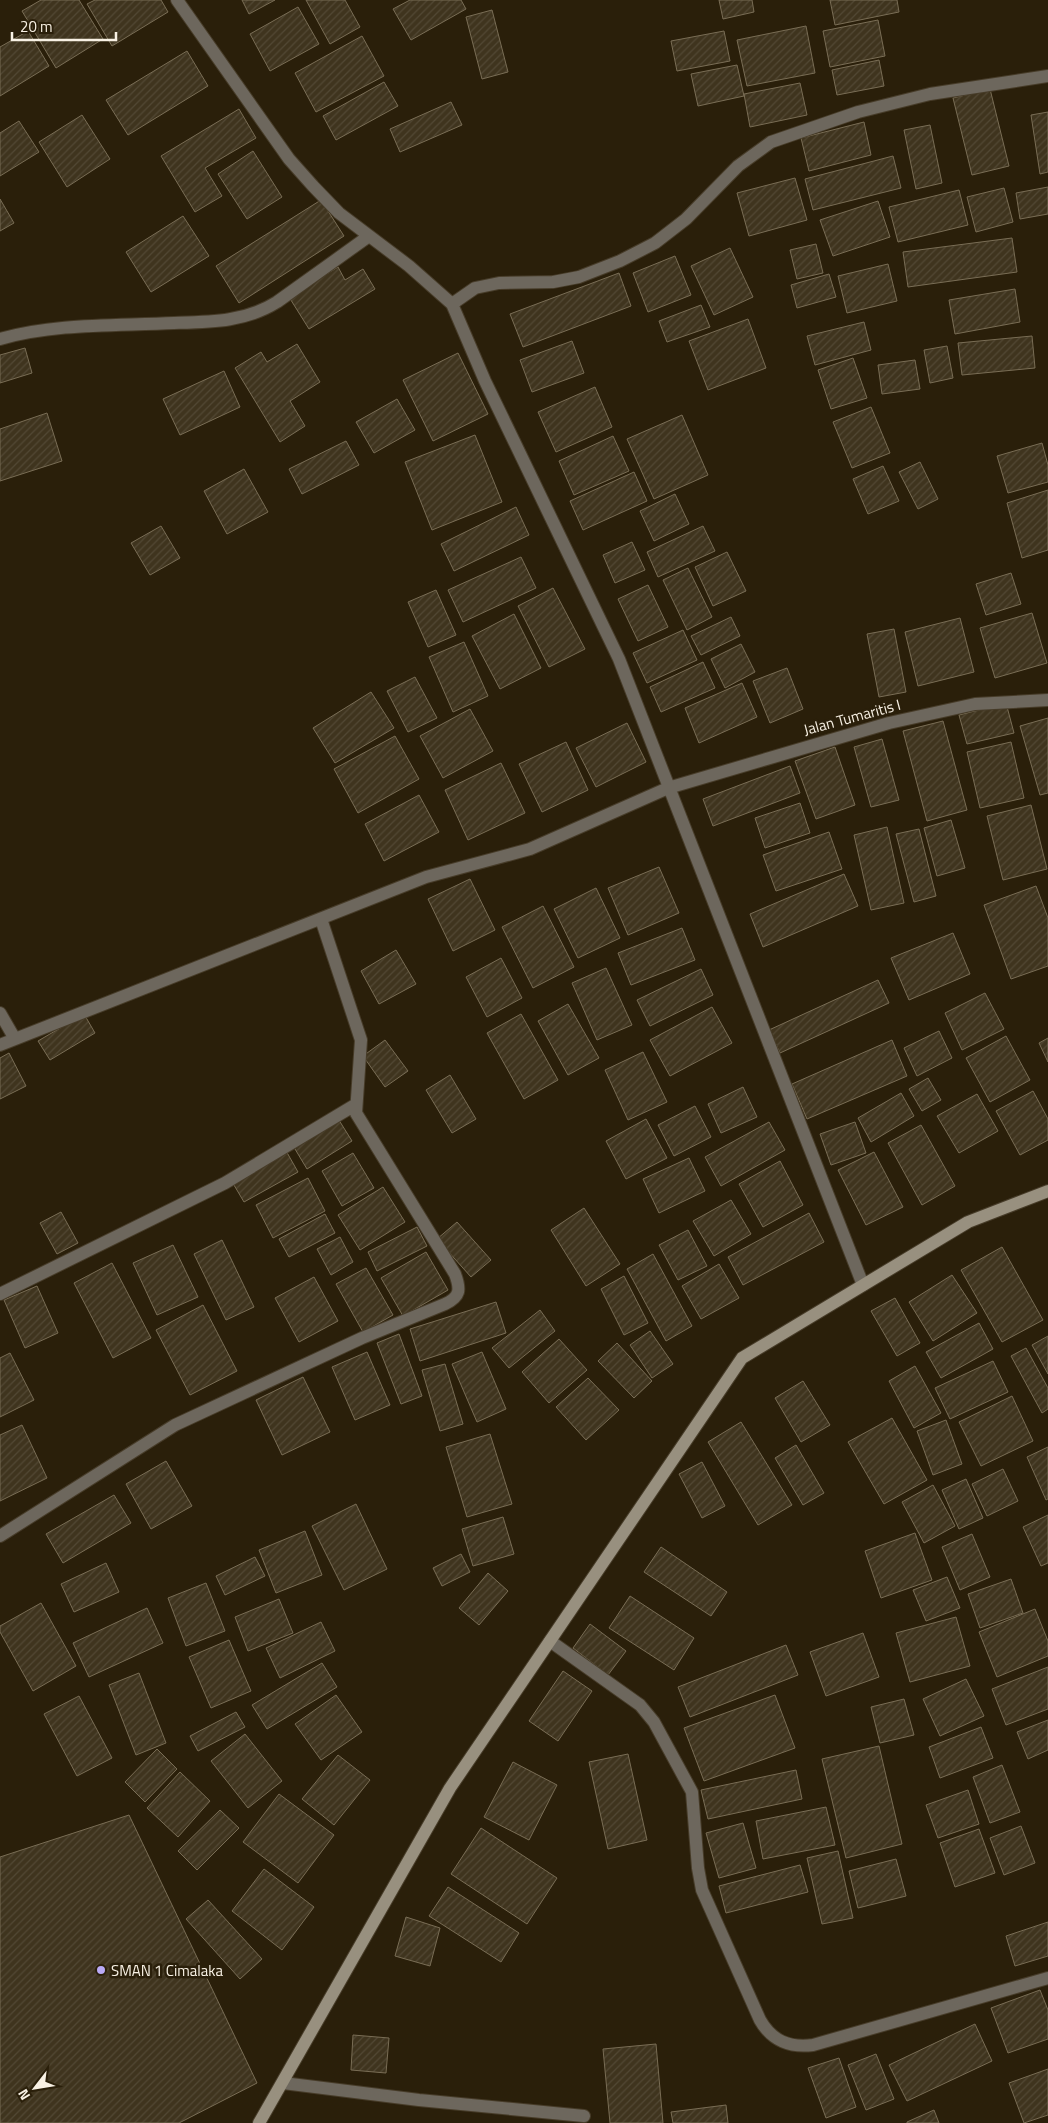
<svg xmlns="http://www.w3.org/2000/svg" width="1048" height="2123" viewBox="0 0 1048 2123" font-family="'Titillium Web',sans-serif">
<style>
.building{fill:url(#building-hatch);stroke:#796d55}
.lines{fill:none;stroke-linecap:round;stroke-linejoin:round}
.lane-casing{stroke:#473c29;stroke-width:14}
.street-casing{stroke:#473c29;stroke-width:14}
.secondary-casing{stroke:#473c29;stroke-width:14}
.lane{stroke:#6d675d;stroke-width:12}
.street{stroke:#6d675d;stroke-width:12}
.secondary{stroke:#98907f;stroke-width:12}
.poi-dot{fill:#baaaf6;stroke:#2a1f0a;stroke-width:2}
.labels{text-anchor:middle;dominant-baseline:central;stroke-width:5;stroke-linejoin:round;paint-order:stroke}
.street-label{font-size:15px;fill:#f8f1e4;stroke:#2a1f0a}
.poi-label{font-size:15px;fill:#f8f1e4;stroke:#2a1f0a;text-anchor:start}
</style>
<defs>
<pattern id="building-hatch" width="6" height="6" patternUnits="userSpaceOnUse" patternTransform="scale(1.25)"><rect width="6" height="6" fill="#3f341e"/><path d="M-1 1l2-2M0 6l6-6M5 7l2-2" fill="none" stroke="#524834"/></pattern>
</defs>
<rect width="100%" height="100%" fill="#2a1f0a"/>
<!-- building -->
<path class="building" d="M41 0H79L103 39 56 68 22 11Z
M95 0H161L168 12 112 46 87 4Z
M242 0H275L249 14Z
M306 0H345L360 27 330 44Z
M410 0H461L466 9 411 40 393 9Z
M719 0H752L754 12 723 19Z
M830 0H897L899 12 835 25Z
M298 7 319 44 270 71 250 34Z
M492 10 508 72 482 79 466 17Z
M878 20 885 56 830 67 823 31Z
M806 26 815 73 747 86 737 40Z
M28 31 49 66 0 96V47Z
M724 31 730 61 677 71 671 41Z
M362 36 384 76 316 112 295 73Z
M187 51 208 86 128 135 106 100Z
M879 60 884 86 837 95 832 70Z
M737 65 744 96 698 106 691 74Z
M384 82 398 106 336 140 323 116Z
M800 83 807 115 750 127 744 94Z
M990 89 1009 166 972 175 953 98Z
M451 102 462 125 400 152 390 129Z
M239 109 256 138 205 168 222 196 195 212 161 156Z
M1048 112V172L1040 174 1031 115Z
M82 115 110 159 67 187 39 142Z
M19 121 39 152 0 176V133Z
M864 122 871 155 809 171 801 138Z
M930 125 942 183 916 189 904 130Z
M253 151 282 197 247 219 218 174Z
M893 156 901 188 813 210 805 179Z
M795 178 807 220 749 236 737 193Z
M1048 187V214L1020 219 1016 193Z
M1004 188 1013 222 976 232 967 197Z
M959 190 968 225 898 242 889 207Z
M0 199 14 223 0 231Z
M321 200 344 236 239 303 216 266Z
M878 201 890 237 833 256 820 220Z
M183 216 209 256 151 292 126 252Z
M1012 238 1017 272 908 287 903 252Z
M816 244 823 273 797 279 790 250Z
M730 248 753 297 714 315 691 266Z
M675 256 691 295 648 312 633 273Z
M888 264 897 301 847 313 838 276Z
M338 267 345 280 363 269 375 289 309 329 289 297Z
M619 273 631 306 523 347 510 314Z
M829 274 836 297 797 308 791 285Z
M1015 289 1020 322 955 334 949 300Z
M701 305 710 327 667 342 659 321Z
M748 319 766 368 708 390 689 341Z
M864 322 871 350 815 365 807 336Z
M1032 336 1035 368 962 375 958 343Z
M572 341 584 373 532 392 520 360Z
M297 344 320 382 290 401 305 426 280 442 235 368 261 352 267 362Z
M947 346 953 378 930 383 924 350Z
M25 348 32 373 0 383V355Z
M458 353 488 414 433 441 403 380Z
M853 358 867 398 831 409 818 370Z
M915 360 920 389 882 394 878 365Z
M224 371 240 407 180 435 163 399Z
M595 387 612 427 556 452 538 412Z
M397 399 415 430 374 453 356 422Z
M871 407 890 453 852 468 833 422Z
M47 413 62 461 0 481V429Z
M682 415 708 475 654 499 627 439Z
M475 435 502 502 432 530 405 462Z
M613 436 629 471 574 495 559 461Z
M346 441 359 465 302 494 289 469Z
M1042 443 1048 465V482L1008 493 997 456Z
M920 462 938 499 918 509 899 472Z
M883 466 899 501 868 514 853 479Z
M244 469 268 512 227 534 204 491Z
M634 472 647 501 583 530 570 501Z
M1048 490V550L1022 558 1007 503Z
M675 494 689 524 654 541 640 511Z
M516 507 529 535 454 571 441 544Z
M161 526 180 558 150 575 131 543Z
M703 526 715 551 658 577 647 552Z
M632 542 645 570 615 583 603 555Z
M727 552 746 591 713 606 695 567Z
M521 557 536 588 463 622 448 590Z
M688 568 712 617 687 630 663 580Z
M1011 573 1021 604 986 615 976 584Z
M648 585 668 627 638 641 618 599Z
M553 588 585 649 549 667 518 606Z
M436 590 456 635 428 647 408 602Z
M1032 613 1047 663 995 678 980 628Z
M514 614 541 668 500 689 472 636Z
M731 617 740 636 701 655 691 636Z
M960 618 974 672 918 686 905 632Z
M894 629 906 692 879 697 867 634Z
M683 630 697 660 647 683 633 653Z
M464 642 488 696 453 712 429 657Z
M741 644 755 672 725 688 711 659Z
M703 662 715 688 661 712 650 687Z
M787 668 803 709 770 723 753 681Z
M415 677 437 718 408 732 387 691Z
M742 683 757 717 699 743 685 708Z
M371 692 394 728 335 763 313 728Z
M1006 703 1014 733 967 744 959 715Z
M470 709 493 751 443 778 420 736Z
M1048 718V793L1040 795 1020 726Z
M943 721 967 810 927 821 903 731Z
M627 723 646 762 596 787 576 748Z
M395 736 419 779 358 813 334 769Z
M882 739 899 800 871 807 854 747Z
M566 742 588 790 542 812 519 764Z
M1011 742 1024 798 980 808 967 752Z
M835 747 855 805 816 819 795 761Z
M501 763 525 813 468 840 445 790Z
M790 766 800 793 713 826 703 799Z
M419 795 439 832 384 861 365 824Z
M800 803 810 833 765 848 755 818Z
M1031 805 1047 869 1003 880 987 816Z
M951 820 965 868 937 876 924 828Z
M887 827 904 903 871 910 854 835Z
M919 829 936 896 914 902 896 834Z
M829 832 842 869 776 891 763 855Z
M659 867 679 913 628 935 608 888Z
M844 874 858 906 763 947 750 914Z
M470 879 495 930 453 951 428 899Z
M1036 886 1048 918V966L1011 979 984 905Z
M596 888 620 938 578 958 554 909Z
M543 906 574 967 533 988 502 927Z
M682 928 695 960 631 985 618 953Z
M953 933 970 974 909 1000 891 958Z
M396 950 416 984 379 1004 361 971Z
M501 958 522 998 487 1017 466 977Z
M606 968 632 1025 597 1040 572 983Z
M701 969 713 995 650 1026 637 1000Z
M878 980 889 1003 780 1053 769 1030Z
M985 993 1004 1029 962 1050 945 1013Z
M568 1004 599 1058 568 1075 538 1021Z
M712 1007 732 1043 670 1076 650 1040Z
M84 1014 95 1033 50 1060 38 1041Z
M521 1014 558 1080 524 1099 487 1033Z
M939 1031 952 1058 917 1076 904 1048Z
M1006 1036 1030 1080 990 1102 966 1058Z
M1048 1038V1062L1039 1043Z
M385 1040 408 1071 385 1087 363 1056Z
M892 1040 907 1076 807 1119 792 1084Z
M643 1052 667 1102 628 1120 605 1070Z
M9 1053 26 1086 0 1099V1058Z
M450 1075 476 1119 452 1133 426 1090Z
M928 1078 941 1100 922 1111 909 1089Z
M743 1087 757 1117 721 1133 708 1104Z
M1033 1091 1048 1119V1140L1020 1155 996 1111Z
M901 1093 914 1116 871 1142 858 1118Z
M977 1094 998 1131 959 1153 937 1116Z
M695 1106 711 1137 674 1156 658 1125Z
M337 1117 352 1141 307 1169 292 1144Z
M646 1119 667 1158 626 1179 606 1141Z
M769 1122 785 1150 721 1186 705 1157Z
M855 1122 866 1153 831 1165 820 1134Z
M921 1125 955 1186 922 1205 888 1143Z
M285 1149 298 1172 244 1202 231 1180Z
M874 1152 903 1207 866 1225 838 1170Z
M353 1153 374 1188 342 1206 322 1171Z
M689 1158 705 1191 659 1213 643 1179Z
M780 1161 803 1205 763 1227 739 1184Z
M308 1178 325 1211 273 1238 256 1205Z
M383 1187 405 1222 360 1250 338 1215Z
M731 1200 751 1234 714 1256 693 1221Z
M584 1208 620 1264 586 1286 551 1230Z
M61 1212 78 1243 57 1254 40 1223Z
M809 1213 824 1242 743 1285 728 1257Z
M325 1214 335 1233 289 1257 279 1239Z
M457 1222 491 1260 471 1277 437 1239Z
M417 1227 427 1246 377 1271 368 1252Z
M688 1230 707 1266 678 1280 659 1245Z
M340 1237 353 1262 331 1275 317 1249Z
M222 1240 254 1307 226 1320 194 1254Z
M173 1245 198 1297 157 1315 133 1263Z
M1002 1247 1043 1320 1002 1342 961 1270Z
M426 1252 448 1290 403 1316 381 1278Z
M653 1254 692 1326 666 1341 627 1269Z
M112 1263 151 1338 113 1358 74 1283Z
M719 1264 739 1298 701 1319 682 1286Z
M366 1268 393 1315 363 1332 336 1284Z
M952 1275 977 1313 933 1341 909 1302Z
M624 1276 648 1323 624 1335 601 1289Z
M314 1277 338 1321 299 1342 275 1298Z
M37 1286 58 1333 25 1348 4 1300Z
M895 1298 920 1343 897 1356 871 1311Z
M496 1302 506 1333 420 1361 410 1329Z
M203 1305 237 1371 190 1395 156 1330Z
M540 1310 555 1331 509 1368 492 1348Z
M979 1323 993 1349 941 1378 926 1352Z
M650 1331 673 1364 652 1378 630 1345Z
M399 1334 422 1396 401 1404 377 1343Z
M1048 1336V1374L1032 1345Z
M559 1339 587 1370 549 1403 522 1372Z
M617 1343 652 1381 634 1398 598 1361Z
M1026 1348 1048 1388V1409L1042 1413 1011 1356Z
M367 1352 390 1405 355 1420 332 1367Z
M482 1352 506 1409 477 1422 452 1364Z
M10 1353 34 1400 0 1417V1358Z
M993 1361 1008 1392 950 1419 935 1388Z
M445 1364 463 1424 440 1431 422 1370Z
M915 1366 941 1413 914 1428 889 1381Z
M303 1377 330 1432 282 1455 256 1400Z
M588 1378 619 1410 586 1440 556 1407Z
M803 1381 830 1425 801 1442 775 1398Z
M1012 1396 1033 1441 981 1466 959 1422Z
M892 1418 927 1480 884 1504 848 1442Z
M946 1420 962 1464 933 1475 917 1431Z
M741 1422 792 1505 758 1525 708 1442Z
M22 1425 47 1478 0 1501V1435Z
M490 1434 512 1504 467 1517 446 1447Z
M796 1445 824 1493 803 1505 775 1458Z
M1048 1447V1499L1046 1500 1027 1457Z
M166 1461 192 1506 151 1529 126 1484Z
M702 1462 725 1506 702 1518 679 1474Z
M1003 1469 1018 1501 987 1516 972 1484Z
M966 1479 983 1518 959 1529 942 1490Z
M933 1485 955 1526 924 1543 902 1502Z
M114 1495 131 1523 63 1563 46 1534Z
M356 1504 387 1569 344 1590 312 1526Z
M1048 1515V1563L1041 1566 1023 1527Z
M503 1517 514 1554 473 1566 462 1529Z
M305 1531 322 1575 276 1593 259 1550Z
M915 1533 932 1580 881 1598 865 1551Z
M972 1534 990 1577 960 1590 942 1547Z
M661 1547 727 1592 711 1616 644 1572Z
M461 1554 470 1572 442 1586 433 1568Z
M255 1557 265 1576 225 1595 216 1576Z
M106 1563 119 1592 74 1612 61 1584Z
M488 1573 508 1591 479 1625 459 1608Z
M947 1577 960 1608 926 1621 913 1590Z
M1011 1579 1023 1613 980 1628 968 1594Z
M206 1583 225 1631 186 1646 168 1598Z
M630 1596 694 1638 674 1670 609 1628Z
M279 1599 293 1633 248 1651 235 1617Z
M41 1603 76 1666 33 1691 0 1632V1626Z
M147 1608 163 1643 89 1677 73 1643Z
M1035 1609 1048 1641V1656L997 1677 979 1632Z
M956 1617 970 1666 910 1682 896 1633Z
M321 1622 335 1651 280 1678 266 1648Z
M590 1624 626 1651 608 1675 573 1648Z
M863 1633 879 1677 826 1696 810 1652Z
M229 1640 251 1691 211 1708 189 1657Z
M786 1645 798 1675 690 1717 678 1687Z
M322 1663 337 1687 267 1729 252 1705Z
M1048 1667V1709L1006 1725 992 1689Z
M563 1671 592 1691 558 1741 529 1721Z
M139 1673 166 1743 136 1755 109 1685Z
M966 1679 984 1716 940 1736 923 1699Z
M336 1695 362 1732 321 1760 295 1724Z
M775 1695 795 1748 704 1781 684 1728Z
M79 1696 112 1758 77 1776 44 1714Z
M904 1699 914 1735 880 1743 871 1707Z
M236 1712 245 1727 198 1751 190 1736Z
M1048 1720V1750L1028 1759 1017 1732Z
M981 1727 993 1758 940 1778 929 1747Z
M245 1734 282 1781 248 1808 211 1761Z
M879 1746 902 1844 846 1858 822 1759Z
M157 1749 177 1769 145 1802 125 1782Z
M628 1754 647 1840 608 1849 589 1762Z
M338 1755 370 1780 334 1825 302 1799Z
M513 1762 557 1785 529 1840 484 1817Z
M1002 1765 1020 1812 990 1823 973 1777Z
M796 1770 802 1799 708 1819 701 1790Z
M180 1772 210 1801 178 1837 147 1808Z
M968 1790 979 1824 938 1838 926 1805Z
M279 1794 334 1835 298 1883 243 1842Z
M826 1807 835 1845 763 1859 756 1821Z
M220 1810 239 1828 197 1870 178 1851Z
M129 1815 257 2083 179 2123H0V1857Z
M743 1823 756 1868 719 1878 706 1833Z
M1021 1826 1035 1863 1004 1875 990 1838Z
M481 1828 557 1878 527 1924 451 1874Z
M979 1829 995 1873 955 1887 940 1843Z
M838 1851 853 1918 822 1924 807 1858Z
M896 1859 906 1896 858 1908 849 1871Z
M800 1865 808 1892 726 1913 719 1886Z
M264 1869 314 1907 282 1950 232 1911Z
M448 1887 519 1933 501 1962 429 1916Z
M208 1900 262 1959 240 1979 186 1919Z
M406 1917 440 1928 430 1966 395 1956Z
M1048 1922V1956L1015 1966 1006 1936Z
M1040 1990 1048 2010V2039L1008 2053 991 2008Z
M975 2024 992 2061 907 2101 889 2065Z
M353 2035 389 2038 386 2073 351 2070Z
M656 2044 663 2123H610L603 2049Z
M876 2054 894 2099 866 2110 848 2065Z
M839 2058 856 2107 826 2118 808 2068Z
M1048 2069V2115L1024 2123 1009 2083Z
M726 2105 728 2123H673L671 2112Z
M934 2110 939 2123H907V2122Z"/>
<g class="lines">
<!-- lane casing -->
<g class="lane-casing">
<path id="lane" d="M283 2083 419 2100 584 2116"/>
</g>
<!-- street casing -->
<g class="street-casing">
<path id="street" d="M177 0 289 159 313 186 339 213 409 266 452 304 485 381 619 659 863 1285
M452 304 475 288 499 283 553 282 579 277 620 261 655 243 686 219 738 166 771 142 858 112 930 94 1048 76
M0 339C55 323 117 326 174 323 211 322 245 322 277 302L369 236
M0 1013 15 1039
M0 1045 426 877 530 849 668 788 889 723 975 704 1048 700
M0 1294 225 1183 355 1105
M0 1536 175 1425 362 1338 445 1304C460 1297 461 1290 455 1274L356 1113 361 1040 321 919
M550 1641 640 1705 654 1722 692 1792 698 1868 702 1890 760 2020C772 2041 789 2048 813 2045L1048 1978"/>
</g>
<!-- secondary casing -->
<g class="secondary-casing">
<path id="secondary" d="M259 2123 450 1788 742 1358 968 1222 1048 1191"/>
</g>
<!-- lane -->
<use href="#lane" class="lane"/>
<!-- street -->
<use href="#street" class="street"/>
<!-- secondary -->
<use href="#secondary" class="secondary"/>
</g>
<!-- markers -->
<circle class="poi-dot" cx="101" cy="1970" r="5"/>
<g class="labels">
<!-- street labels -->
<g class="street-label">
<text transform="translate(852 717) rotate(-15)">Jalan Tumaritis I</text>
</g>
<!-- poi labels -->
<g class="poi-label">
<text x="111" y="1970">SMAN 1 Cimalaka</text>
</g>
</g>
<!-- north arrow -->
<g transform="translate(35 2088) rotate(239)" stroke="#2a1f0a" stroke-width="4" paint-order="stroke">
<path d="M0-4L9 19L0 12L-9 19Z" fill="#f8f1e4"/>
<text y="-8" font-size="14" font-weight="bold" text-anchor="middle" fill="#f8f1e4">N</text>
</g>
<!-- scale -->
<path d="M12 32v8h104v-8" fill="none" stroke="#f8f1e4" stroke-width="2.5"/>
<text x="20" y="32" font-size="15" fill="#f8f1e4" stroke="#2a1f0a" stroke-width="4" paint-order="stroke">20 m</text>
</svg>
